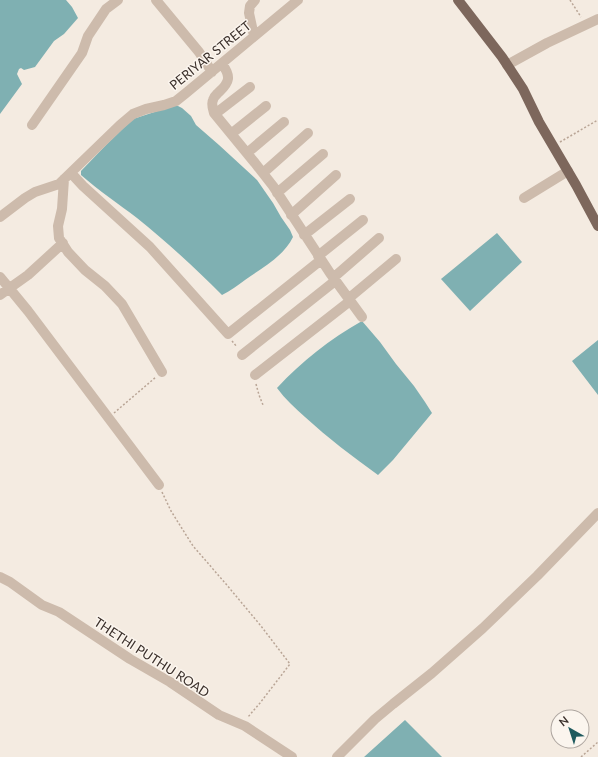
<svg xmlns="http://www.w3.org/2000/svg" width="598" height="757" viewBox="0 0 598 757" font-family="Lato,sans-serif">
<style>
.water{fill:#7fb0b2}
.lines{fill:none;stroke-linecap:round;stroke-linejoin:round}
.path{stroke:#b9a596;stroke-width:1.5;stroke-dasharray:2 2;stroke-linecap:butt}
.minor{stroke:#cdbbac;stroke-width:10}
.major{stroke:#7d675c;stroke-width:10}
.labels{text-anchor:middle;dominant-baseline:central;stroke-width:3;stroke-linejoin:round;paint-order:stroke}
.street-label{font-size:13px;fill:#3b302b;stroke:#fbf5ee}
</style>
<rect width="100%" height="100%" fill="#f4ebe1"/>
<!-- water -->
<path class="water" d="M0 0H66L72 7 78 18 64 34 54 41 35 67 24 70 21 68 19 69 17 74 22 84 0 114Z
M176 105 182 108 191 116 196 125 219 145 257 180 273 203 281 217 290 230 293 237C284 256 262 268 245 280 238 285 230 291 222 295 195 268 167 242 137 218 119 204 99 191 81 175V171L107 144 133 119Z
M497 233 522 262 470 311 441 279Z
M362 321 380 342 396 364 414 386 425 402 432 413 393 460 378 475C353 457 328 438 305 417 295 408 285 399 277 388 302 361 330 339 362 321Z
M598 340V395L572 361Z
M405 720 442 757H364Z"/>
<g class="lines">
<!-- path -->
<path class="path" d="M570 0 581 17
M560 142 598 120
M232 341 237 347
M256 384 259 395 263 405
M114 413 156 377
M162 492 171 511 193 546 226 584 261 626 290 664 260 703 248 717
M581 757 598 742"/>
<!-- minor -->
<path class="minor" d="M156 0 199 52 212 72
M254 36 249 13 250 6 255 0
M222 64C231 76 230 82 219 92 216 95 214 96 213 100 211 104 213 109 214 113L255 163 273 186 330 273 362 317
M507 65 547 43 598 19
M215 114 250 87
M32 125 82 53 88 36 106 9 118 0
M231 134 266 106
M247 153 284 122
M71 173 83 186 150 247 228 334 321 260
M263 173 308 133
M64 179 62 209 58 226 59 238 68 252 85 270 105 286 122 304 162 372
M277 193 323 154
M524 198 568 171
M291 215 336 175
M0 217 25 198 35 192 59 184 120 125 133 114 146 109 164 105 176 101 186 93 298 0
M304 235 350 199
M318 256 363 220
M0 277 28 311 159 485
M333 278 379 238
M0 295 28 275 63 243
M348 299 396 259
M242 355 335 281
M255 375 350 301
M0 577 10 582 42 605 59 612 130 659 170 682 219 715 245 726 292 757
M337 757 375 719 393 704 432 673 483 628 537 576 598 513"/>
<!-- major -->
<path class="major" d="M458 0 502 57 523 89 539 122 576 185 598 226"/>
</g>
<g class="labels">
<!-- street labels -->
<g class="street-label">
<text transform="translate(210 55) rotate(-39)">PERIYAR STREET</text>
<text transform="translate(152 657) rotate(33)">THETHI PUTHU ROAD</text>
</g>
</g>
<!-- north arrow -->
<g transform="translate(570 729) rotate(321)"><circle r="19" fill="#fbf5ee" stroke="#aea6a0"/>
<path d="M0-3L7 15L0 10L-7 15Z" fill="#1f5a5e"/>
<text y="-6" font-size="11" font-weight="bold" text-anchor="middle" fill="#3b302b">N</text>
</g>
</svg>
